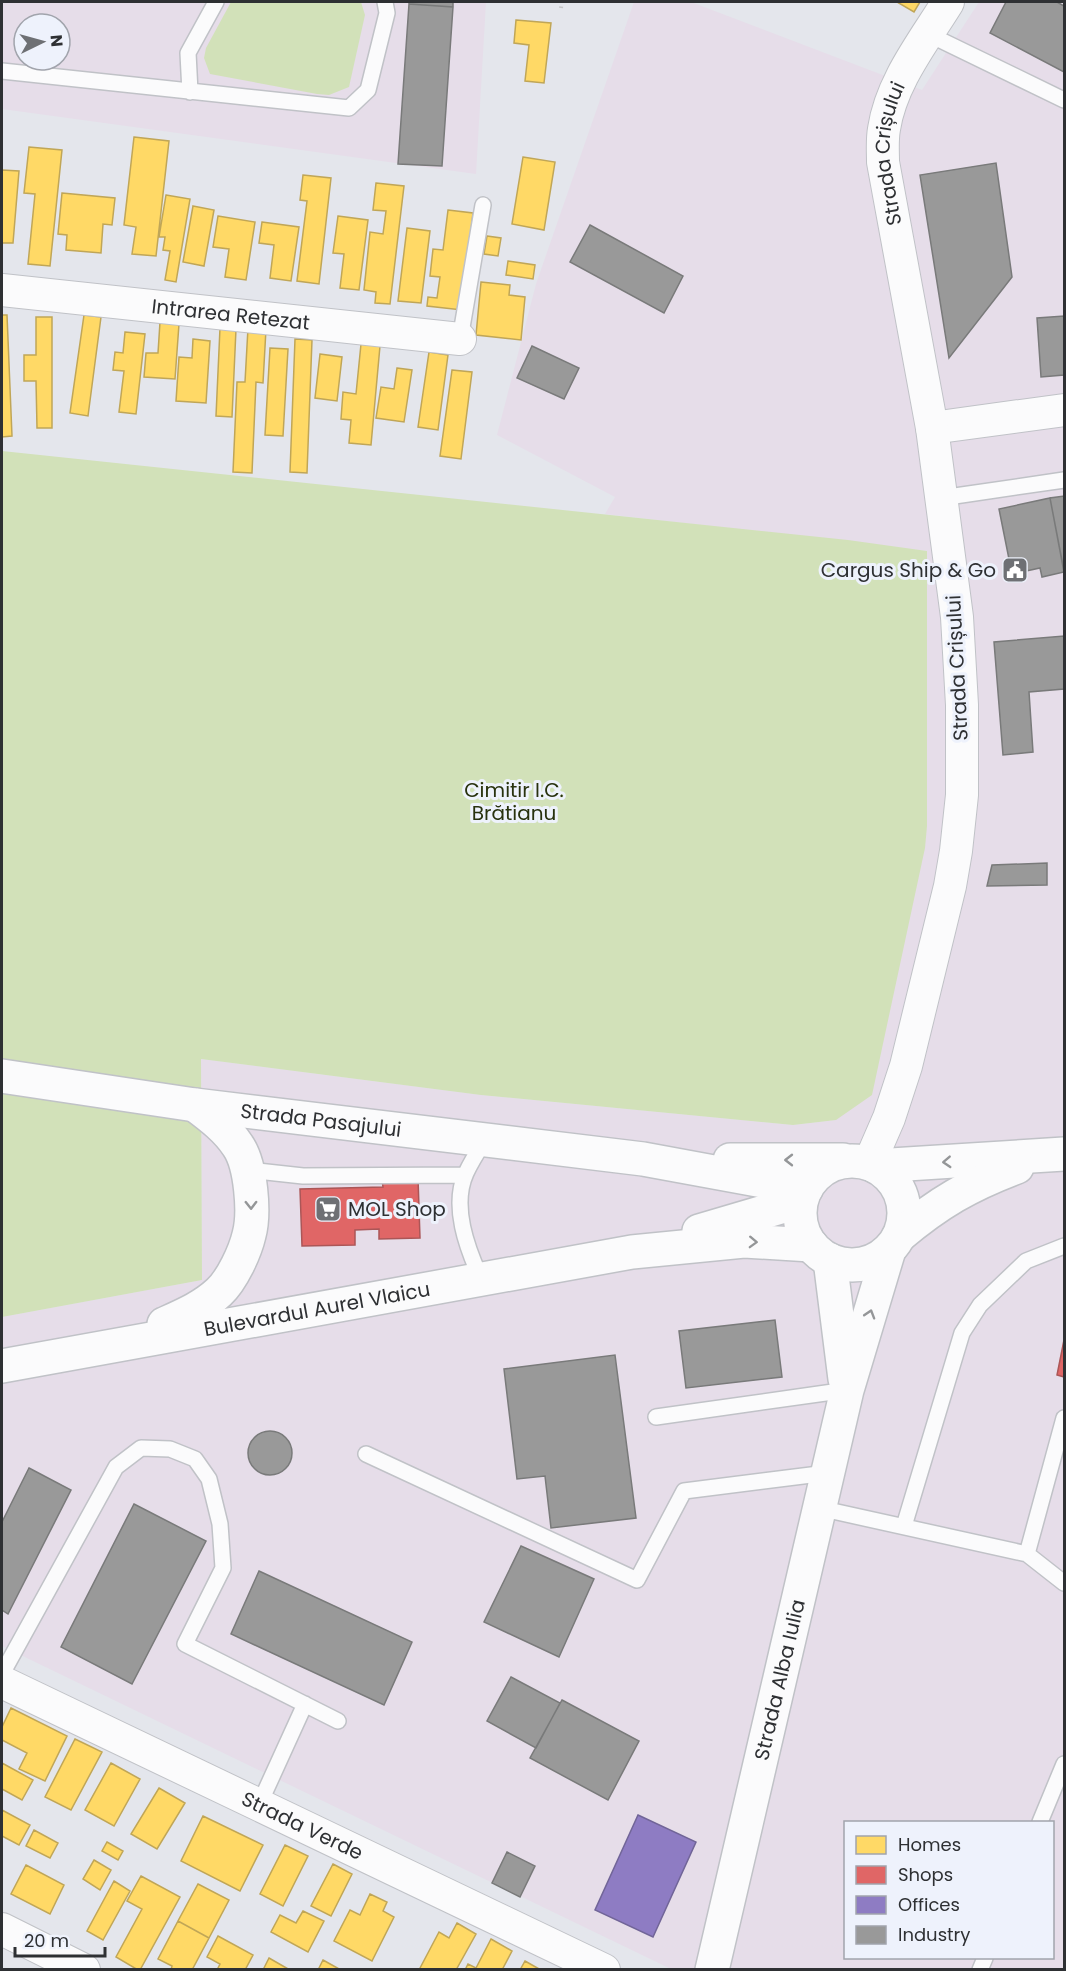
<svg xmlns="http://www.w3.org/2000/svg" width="1066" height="1971" viewBox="0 0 1066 1971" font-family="Poppins,sans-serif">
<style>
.industrial{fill:#e6dde9;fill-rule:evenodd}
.green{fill:#d2e1b9}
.homes{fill:#ffd966;stroke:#c0a657;stroke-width:1.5}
.shops{fill:#e06666;stroke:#ab5657;stroke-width:1.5}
.offices{fill:#8e7cc3;stroke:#716598;stroke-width:1.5}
.industry{fill:#999;stroke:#797a7a;stroke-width:1.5}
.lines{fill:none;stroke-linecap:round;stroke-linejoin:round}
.service-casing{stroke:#c0c2c7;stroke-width:18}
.minor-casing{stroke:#c0c2c7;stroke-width:34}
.tertiary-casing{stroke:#c0c2c7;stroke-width:36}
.primary-casing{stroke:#c0c2c7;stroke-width:36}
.path{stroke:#c5c5c7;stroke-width:4;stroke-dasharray:1.5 4.5;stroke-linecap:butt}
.service{stroke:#fbfbfc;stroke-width:15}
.minor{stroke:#fbfbfc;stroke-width:32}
.tertiary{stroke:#fbfbfc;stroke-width:33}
.primary{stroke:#fbfbfc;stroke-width:33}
.oneway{stroke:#949698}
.labels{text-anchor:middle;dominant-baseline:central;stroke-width:6;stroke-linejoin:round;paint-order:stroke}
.street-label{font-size:20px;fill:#2e3033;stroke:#eef2fc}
.poi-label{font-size:20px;fill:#2e3033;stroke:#eef2fc;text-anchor:end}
.park-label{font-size:20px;fill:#28320e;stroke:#eef2fc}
</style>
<rect width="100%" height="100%" fill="#e4e6ec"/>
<!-- industrial -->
<path class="industrial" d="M2 2H486L476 174 2 109ZM24 24H60V60H24Z
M634 2H691L922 90 979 2H1064V1969H671L2 1646V1317L202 1280 201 1059 481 1095 793 1125 836 1120 927 551 605 514 615 497 497 435 536 284ZM846 1822H1052V1958H846Z"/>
<!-- green -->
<path class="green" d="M231 2H361L365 15 349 87 329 95 317 94 210 74 204 58 206 48Z
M2 451 848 540 927 551V826L925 848 872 1095 836 1120 793 1125 481 1095 201 1059 202 1280 2 1317Z"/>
<!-- homes -->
<path class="homes" d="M897 2H920L914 12Z
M516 20 551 23 544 83 525 81 529 45 514 43Z
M134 137 169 141 156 256 132 254 136 227 124 225Z
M29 147 62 150 50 266 28 264 35 194 24 193Z
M523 157 555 162 544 230 512 224Z
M2 170 19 171 13 243H2Z
M303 175 331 178 319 284 297 281 307 201 300 200Z
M376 183 404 186 390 304 375 303 376 292 364 290 370 232 383 234 386 211 373 210Z
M62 193 115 198 112 225 103 224 101 253 66 250 67 235 58 234Z
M166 195 190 199 176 282 165 280 170 251 163 250 165 237H159Z
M193 206 214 210 204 266 183 262Z
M448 210 473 213 462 310 427 306 428 297 437 298 440 277 430 276 433 249 443 250Z
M218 216 255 222 246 280 225 277 229 249 213 247Z
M338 216 368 220 359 290 340 288 344 254 333 253Z
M262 222 299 227 291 281 270 278 274 245 259 243Z
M407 228 430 231 421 303 398 301Z
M487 236 501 238 498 256 484 254Z
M508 261 535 265 533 279 506 275Z
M481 282 510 285 509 295 525 297 521 340 476 335Z
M2 315H7L12 436 2 437Z
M84 315 101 317 88 416 70 413Z
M36 317H52V428H37L36 381H24V355H36Z
M160 322 179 324 175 379 144 377 146 353H158Z
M220 328 236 329 232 417 216 416Z
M248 328 266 329 263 383 256 382 252 473 233 472 237 382H245Z
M125 332 145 334 136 414 119 412 124 371 113 370 115 352 123 353Z
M193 339 210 341 206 403 176 401 179 357 192 358Z
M295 339 312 340 307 473 290 472Z
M361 344 380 346 371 445 349 443 351 420 341 419 343 392 356 394Z
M270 348 288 349 283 436 265 435Z
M429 352 448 355 438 430 418 427Z
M320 354 342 357 337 401 315 398Z
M397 368 412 370 404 422 376 418 381 387 394 389Z
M452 370 472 372 461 459 440 456Z
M11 1708 67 1736 45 1781 19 1769 27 1753 2 1740V1727Z
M75 1739 102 1752 71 1810 45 1797Z
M2 1763 33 1780 22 1800 2 1789Z
M111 1763 140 1779 114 1826 85 1810Z
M159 1788 185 1803 157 1849 131 1834Z
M2 1810 30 1825 19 1845 2 1836Z
M203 1816 263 1845 240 1891 181 1861Z
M34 1830 58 1843 50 1858 26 1846Z
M107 1842 123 1851 118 1860 102 1851Z
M285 1845 308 1856 283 1906 260 1894Z
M94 1860 111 1870 100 1890 83 1879Z
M333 1864 352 1874 331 1916 311 1906Z
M26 1865 64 1885 50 1914 11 1894Z
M141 1876 180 1897 140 1970H138L116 1957 142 1909 127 1901Z
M114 1881 130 1891 103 1940 87 1931Z
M198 1884 229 1900 209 1938 178 1921Z
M370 1894 387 1902 383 1911 394 1917 372 1961 334 1941 350 1910 360 1915Z
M303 1911 324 1921 308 1952 271 1932 280 1915 296 1923Z
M178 1921 209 1938 192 1970H171L172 1966 158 1959Z
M457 1923 476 1934 456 1970H419L439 1932 449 1938Z
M218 1936 253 1955 245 1970H217L220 1964 207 1957Z
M491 1939 512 1951 502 1970H465L468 1964 476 1968Z
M269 1958 290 1970H263Z
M323 1960 341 1970H318Z
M525 1961 541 1970H520Z"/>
<!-- shops -->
<path class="shops" d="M418 1178 420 1238 379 1239V1229L355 1230V1245L302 1246 300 1189 383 1187 382 1179Z
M1064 1340V1377L1057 1375Z"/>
<!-- offices -->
<path class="offices" d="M638 1815 696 1842 653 1937 595 1910Z"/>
<!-- industry -->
<path class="industry" d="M409 2H453V7L409 4Z
M1006 2H1057L1064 6V72L990 33Z
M409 4 453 7 442 166 398 164Z
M996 163 1012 277 949 358 920 175Z
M590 225 683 276 664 313 570 262Z
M1064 316V375L1041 377 1037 318Z
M532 346 579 368 564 399 517 378Z
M1064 496V571L1050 498Z
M1050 498 1064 572 1042 577 1040 568 1012 574 999 509Z
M1064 636V689L1029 692 1033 752 1003 755 994 642Z
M1047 863V885L987 886 992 865Z
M775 1320 782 1377 686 1388 679 1331Z
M615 1355 636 1518 551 1528 545 1476 517 1479 504 1369Z
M248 1453a22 22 0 1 1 44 0a22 22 0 1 1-44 0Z
M29 1468 71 1490 8 1614 2 1610V1522Z
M134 1504 206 1541 132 1684 61 1647Z
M521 1546 594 1579 559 1657 484 1622Z
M259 1571 412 1642 384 1705 231 1634Z
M511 1677 560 1703 536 1748 487 1721Z
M562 1700 639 1741 608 1800 530 1758Z
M507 1852 535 1866 520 1897 492 1883Z"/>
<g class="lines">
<!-- service casing -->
<g class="service-casing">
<path id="service" d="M928 34 1064 100
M2 71 349 108 368 90 387 13 385 2
M190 92 188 53 216 2
M460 339 483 205
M941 498 1064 480
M248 1170 303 1176 465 1175
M481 1279C467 1248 451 1206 466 1173 471 1162 478 1151 485 1140
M656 1417 847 1390
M366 1454 637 1580 684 1491 827 1473
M819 1508 1027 1554 1064 1418
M904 1526 962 1333 980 1305 1026 1261 1064 1246
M1027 1554 1064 1583
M2 1674 116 1467 141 1448 170 1449 195 1459 209 1479 220 1524 223 1568 185 1644 338 1721
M259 1805 305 1704
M1040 1822 1064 1764
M980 1970 985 1958"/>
</g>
<!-- minor casing -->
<g class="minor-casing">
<g id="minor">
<path id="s1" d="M2 290 460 339"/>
<path d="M932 428 1064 410"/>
<path id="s2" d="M869 1164 889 1118 906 1066 950 886 956 851 962 795V705L957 617 932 428 883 162C883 151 882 140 884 129 891 82 924 41 948 2"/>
<path id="s3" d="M2 1682 604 1970"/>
<path d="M2 1929 84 1970"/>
</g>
</g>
<!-- tertiary casing -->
<g class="tertiary-casing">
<g id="tertiary">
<path d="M830 1260 845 1379"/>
<path id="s4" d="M712 1970 847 1390 889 1250"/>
</g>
</g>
<!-- primary casing -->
<g class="primary-casing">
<g id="primary">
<path id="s5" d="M2 1076 195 1105 643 1159 806 1189"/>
<path d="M730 1160H843"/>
<circle cx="852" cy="1213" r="52"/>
<path d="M875 1166 1064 1154"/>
<path d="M699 1231 801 1201"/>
<path d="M899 1236C938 1203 969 1185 1017 1167"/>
<path d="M164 1324C184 1315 203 1307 219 1292 232 1280 245 1252 249 1235 255 1213 251 1165 238 1146 227 1129 211 1117 195 1105"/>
<path id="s6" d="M2 1366 632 1252 744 1241 811 1245"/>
</g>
</g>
<!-- path -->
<path class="path" d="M561 8 562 2"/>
<!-- service -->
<use href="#service" class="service"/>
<!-- minor -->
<use href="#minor" class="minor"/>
<!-- tertiary -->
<use href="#tertiary" class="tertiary"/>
<!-- primary -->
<use href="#primary" class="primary"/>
</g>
<!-- one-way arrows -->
<defs><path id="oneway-chevron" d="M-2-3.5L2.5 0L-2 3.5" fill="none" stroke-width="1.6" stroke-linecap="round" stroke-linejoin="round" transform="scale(1.5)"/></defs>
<g class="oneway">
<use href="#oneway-chevron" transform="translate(789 1160) rotate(-180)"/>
<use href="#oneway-chevron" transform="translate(947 1162) rotate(177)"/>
<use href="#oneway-chevron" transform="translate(251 1205) rotate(89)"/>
<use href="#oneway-chevron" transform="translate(753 1242) rotate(2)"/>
<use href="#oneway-chevron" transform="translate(870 1314) rotate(-73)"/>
</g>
<!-- icons -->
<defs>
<g id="civic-square" transform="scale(1.35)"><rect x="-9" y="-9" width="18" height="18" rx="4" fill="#6e7074" stroke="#eef2fc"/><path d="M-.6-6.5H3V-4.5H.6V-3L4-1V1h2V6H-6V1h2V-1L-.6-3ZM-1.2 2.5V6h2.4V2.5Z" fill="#fff"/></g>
<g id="supermarket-square" transform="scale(1.35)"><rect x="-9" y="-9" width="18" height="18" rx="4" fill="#6e7074" stroke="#eef2fc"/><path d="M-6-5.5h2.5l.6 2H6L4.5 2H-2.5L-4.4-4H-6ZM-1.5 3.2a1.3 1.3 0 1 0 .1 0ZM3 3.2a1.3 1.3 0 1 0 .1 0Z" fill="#fff"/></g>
</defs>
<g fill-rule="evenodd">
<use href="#civic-square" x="1015" y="570"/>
<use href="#supermarket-square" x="328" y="1209"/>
</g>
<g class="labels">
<!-- street labels -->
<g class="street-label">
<text stroke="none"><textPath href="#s2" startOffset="1030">Strada Crișului</textPath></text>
<text stroke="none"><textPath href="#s1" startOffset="230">Intrarea Retezat</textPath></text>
<text transform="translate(957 668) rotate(-93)">Strada Crișului</text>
<text stroke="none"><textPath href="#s5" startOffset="322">Strada Pasajului</textPath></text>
<text stroke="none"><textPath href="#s6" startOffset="320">Bulevardul Aurel Vlaicu</textPath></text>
<text stroke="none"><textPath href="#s4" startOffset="298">Strada Alba Iulia</textPath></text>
<text stroke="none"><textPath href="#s3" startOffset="333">Strada Verde</textPath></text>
</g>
<!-- poi labels -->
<g class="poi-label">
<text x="996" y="570">Cargus Ship &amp; Go</text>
<text x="348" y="1209" text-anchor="start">MOL Shop</text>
</g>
<!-- park labels -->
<g class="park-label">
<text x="514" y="790">Cimitir I.C.<tspan x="514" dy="23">Brătianu</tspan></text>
</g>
</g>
<!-- border -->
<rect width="1066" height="1971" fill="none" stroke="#2e3033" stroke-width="6"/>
<!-- legend -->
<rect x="844" y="1821" width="210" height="138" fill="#eef2fc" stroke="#a1a4ac" stroke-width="1.5"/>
<rect x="856" y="1836" width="30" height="18" fill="#ffd966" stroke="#a1a4ac" stroke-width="1.5"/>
<text x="898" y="1851" font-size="18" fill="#2e3033">Homes</text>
<rect x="856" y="1866" width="30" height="18" fill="#e06666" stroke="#a1a4ac" stroke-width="1.5"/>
<text x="898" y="1881" font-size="18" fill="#2e3033">Shops</text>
<rect x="856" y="1896" width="30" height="18" fill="#8e7cc3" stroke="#a1a4ac" stroke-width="1.5"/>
<text x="898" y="1911" font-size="18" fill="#2e3033">Offices</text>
<rect x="856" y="1926" width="30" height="18" fill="#999999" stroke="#a1a4ac" stroke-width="1.5"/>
<text x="898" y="1941" font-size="18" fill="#2e3033">Industry</text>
<!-- north arrow -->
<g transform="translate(42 42) rotate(85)"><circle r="28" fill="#eef2fc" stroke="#a1a4ac" stroke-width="1.5"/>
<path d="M0-4.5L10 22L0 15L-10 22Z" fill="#6e7074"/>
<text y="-9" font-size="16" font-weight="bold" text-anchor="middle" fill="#2e3033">N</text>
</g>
<!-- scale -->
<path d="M15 1947v9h90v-9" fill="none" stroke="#2e3033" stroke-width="3"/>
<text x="24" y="1947" font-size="18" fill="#2e3033" stroke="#eef2fc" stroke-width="4.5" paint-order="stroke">20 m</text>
</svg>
